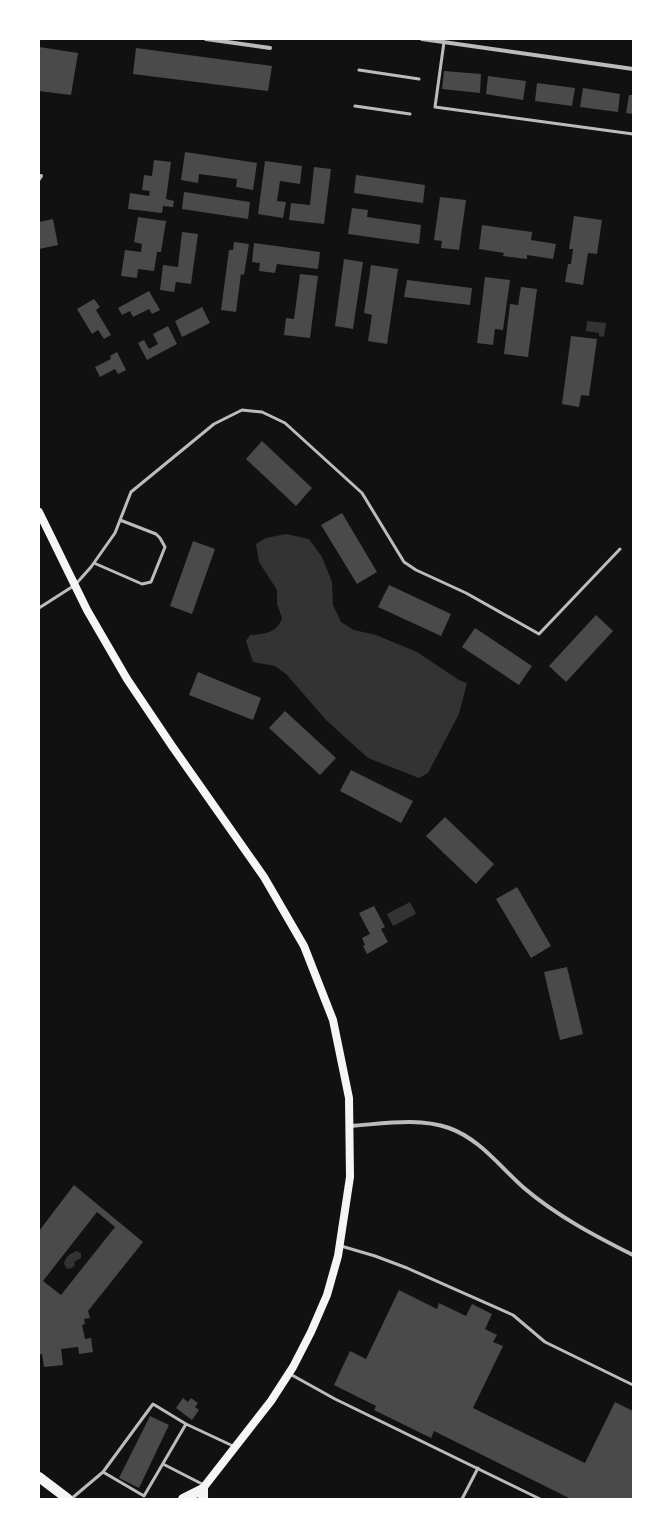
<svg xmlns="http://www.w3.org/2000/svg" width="672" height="1538" viewBox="0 0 672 1538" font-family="'Source Sans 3',sans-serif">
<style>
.water{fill:#333}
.building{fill:#4a4a4a;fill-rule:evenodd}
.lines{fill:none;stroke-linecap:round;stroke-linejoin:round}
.service{stroke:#bcbcbc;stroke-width:3}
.minor{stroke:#bcbcbc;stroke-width:4}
.secondary{stroke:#f5f5f5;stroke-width:8}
.primary{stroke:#f5f5f5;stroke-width:10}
</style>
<rect width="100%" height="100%" fill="#111"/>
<!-- water -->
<path class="water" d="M587 321 606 323 604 337 599 336V333L586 331Z
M286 534 309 539 322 557 332 582 333 605 341 622 354 630 376 635 417 652 459 680 467 683 459 714 428 773 419 778 368 758 326 720 287 675 275 666 253 662 246 641 250 635C265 634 277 633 282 618L277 604V590L259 562 256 544 266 538Z
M410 902 416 914 393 926 387 914Z
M76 1251 81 1253V1258L74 1262 75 1265 72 1268 67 1269 64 1264C65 1257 70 1254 76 1251Z"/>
<!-- building -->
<path class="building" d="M39 47 78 53 71 95 39 91Z
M136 48 272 66 268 91 133 74Z
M444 71 481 74 480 93 442 89Z
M488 76 526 81 523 100 486 94Z
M537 83 575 88 572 106 535 101Z
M583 88 620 94 618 112 580 107Z
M629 95H633V114L626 113Z
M185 152 257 163 253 190 236 187 237 179 199 174 198 183 181 180Z
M154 160 171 162 166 199 174 201 173 207 163 206 162 213 128 209 130 193 149 196 150 191 142 190 144 175 152 176Z
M265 161 302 166 300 184 280 181 277 201 286 202 283 218 258 214Z
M314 167 331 169 324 224 289 220 291 203 310 205Z
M356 175 425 185 423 203 354 193Z
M184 192 250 202 248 219 182 209Z
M440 197 466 200 459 250 441 248 442 241 434 240Z
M352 208 368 210 367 217 421 225 419 244 348 234Z
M574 216 602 220 597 254 588 253 583 285 565 282 568 264H571L573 249H569Z
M138 217 166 221 161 252H157L154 271 138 269 137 278 121 276 125 250 141 252 142 244 134 242Z
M53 219 58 245 39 249V222Z
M482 225 532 232 531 240 556 244 553 259 527 255V259L503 256 504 253 479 249Z
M182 232 198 234 191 284 176 282 174 292 160 290 163 265 178 267Z
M234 242 249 244 244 275 241 274 236 312 221 310 229 250H233Z
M254 243 320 252 318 269 277 264 275 273 259 271 260 263 252 262Z
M344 259 363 262 353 329 335 326Z
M371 265 398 269 387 344 368 341 372 315 364 313Z
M300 274 318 276 310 338 284 335 286 318 294 319Z
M485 277 510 280 503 330 495 329 493 345 477 343Z
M407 280 472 288 470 305 404 297Z
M521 287 537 289 528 357 504 354 510 304 518 305Z
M149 291 160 310 152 314 149 309 133 317 130 311 122 315 118 308Z
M94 299 100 307 96 310 111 335 104 339 98 330 92 334 77 309Z
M202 307 210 323 182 337 175 321Z
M168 326 177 344 147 360 138 343 144 340 149 349 158 344 153 334Z
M571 336 597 339 589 396 581 395 579 407 562 404Z
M117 352 126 370 118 374 115 369 100 377 95 367 111 359 110 356Z
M262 441 312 488 296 506 246 459Z
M342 513 377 572 357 584 321 525Z
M193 541 215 549 192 614 170 606Z
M389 585 451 614 441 636 378 607Z
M596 615 613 631 566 682 549 666Z
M475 628 532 666 519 685 462 647Z
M198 672 261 698 253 720 189 695Z
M285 711 336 758 320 775 269 728Z
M351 770 413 801 401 823 340 791Z
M445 817 494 864 476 884 426 836Z
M517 887 551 946 531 958 496 899Z
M374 906 385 927 381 929 388 942 367 954 363 946 365 945 362 938 370 934 359 913Z
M567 967 583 1034 560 1040 544 972Z
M74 1185 143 1242 88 1311 90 1318 84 1319 85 1324 82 1325 85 1339 91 1338 93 1352 79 1354 78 1347 61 1349 63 1365 44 1367 42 1354 39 1355V1231ZM97 1212 115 1227 61 1295 43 1281Z
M399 1290 437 1309 439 1303 466 1316 472 1304 492 1314 485 1329 497 1335 493 1342 503 1346 473 1408 585 1463 615 1402 633 1411V1499H571L434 1431 431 1438 374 1410 376 1406 334 1385 350 1351 366 1359Z
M183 1398 188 1402 191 1398 198 1403 195 1407 199 1410 192 1420 176 1408Z
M150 1416 169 1425 139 1488 119 1478Z"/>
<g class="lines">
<!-- service -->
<path class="service" d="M444 42 435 107 633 134
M359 70 419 79
M355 106 410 114
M94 563 142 584 151 582 165 547 160 538 156 534 120 520
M39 608 75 585 91 567 115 533 131 492 214 424 242 410 262 412 285 423 362 493 404 562 416 570 466 593 539 634 620 549
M341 1246 375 1256 407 1268 513 1315 545 1342 633 1385
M290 1374 335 1399 540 1499
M186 1424 233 1446
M163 1464 204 1485
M71 1499 103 1472 153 1404 186 1424 144 1496 103 1472
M462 1499 478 1468"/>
<!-- minor -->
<path class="minor" d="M206 39 270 48
M422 39 633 69
M39 179 41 176
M350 1126C381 1124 419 1117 449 1128 480 1139 500 1167 524 1188 557 1216 595 1236 633 1255"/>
<!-- secondary -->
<path class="secondary" d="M39 512 87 610 127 679 172 746 264 877 304 946 333 1020 349 1098 350 1177 338 1256 327 1295 311 1332 293 1367 271 1401 200 1492"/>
<!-- primary -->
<path class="primary" d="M39 1477 68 1499
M183 1499 203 1489V1499"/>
</g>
<!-- border -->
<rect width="672" height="1538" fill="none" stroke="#ffffff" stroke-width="80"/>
</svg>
